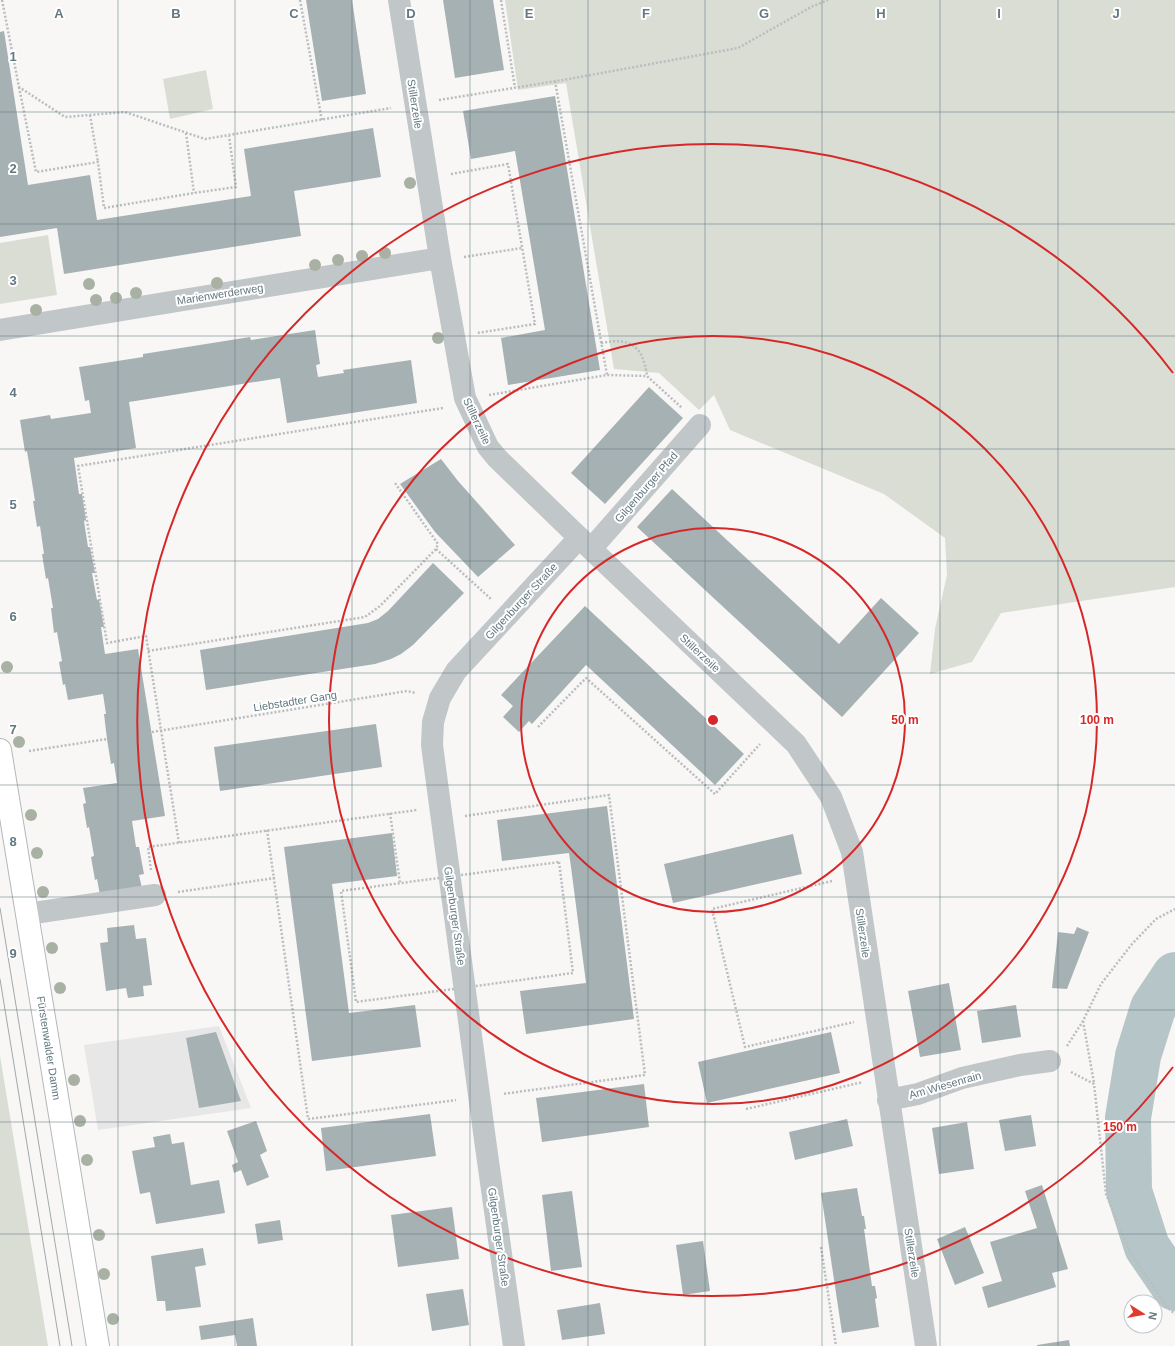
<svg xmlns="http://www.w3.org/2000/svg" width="1175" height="1346" viewBox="0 0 1175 1346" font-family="Helvetica,sans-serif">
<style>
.built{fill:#e6e7e6}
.green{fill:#d9ddd4}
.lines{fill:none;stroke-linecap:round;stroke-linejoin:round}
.river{stroke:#b6c6c8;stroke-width:46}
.building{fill:#a6b1b4}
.major-casing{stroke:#b2b8bb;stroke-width:24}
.path{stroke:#b9bdbf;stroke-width:2.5;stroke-dasharray:2 2;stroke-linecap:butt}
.minor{stroke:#c1c6c9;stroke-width:22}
.major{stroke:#fff;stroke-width:22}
.tram{stroke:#a0a9ad;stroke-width:1}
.tree{fill:#a9b1a4}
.grid{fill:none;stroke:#637880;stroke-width:1;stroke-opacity:0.55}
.ring{fill:none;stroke:#d62828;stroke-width:2}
.labels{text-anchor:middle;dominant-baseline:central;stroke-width:4;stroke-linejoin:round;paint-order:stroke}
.street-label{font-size:11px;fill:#637880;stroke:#fff}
.grid-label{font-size:13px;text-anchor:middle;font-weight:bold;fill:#637880;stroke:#fff;stroke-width:4;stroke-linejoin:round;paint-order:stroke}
.centre{fill:#d62828;stroke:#fff;stroke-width:2}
.ring-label{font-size:12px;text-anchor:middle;font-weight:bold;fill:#d62828;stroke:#fff;stroke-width:4;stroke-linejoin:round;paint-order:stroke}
</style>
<rect width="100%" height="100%" fill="#f8f7f5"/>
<!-- built -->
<path class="built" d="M219 1026 251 1108 98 1130 84 1045Z"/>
<!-- green -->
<path class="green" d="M505 0H1175V587L1001 613 972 662 930 674 935 629 947 575 945 538 884 494 730 430 714 395 699 410 659 373 614 369 566 83 518 90Z
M206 70 213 109 170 119 163 79Z
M48 235 57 295 0 304V243Z
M0 1056 48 1346H0Z"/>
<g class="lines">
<!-- river -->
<path class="river" d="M1175 975 1153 1008 1138 1056 1128 1118 1129 1191 1147 1247 1175 1288"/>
</g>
<!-- building -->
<path class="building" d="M306 0H352L366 94 322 101Z
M443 0H493L504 70 455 78Z
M4 31 28 185 90 175 97 220 251 196 244 149 373 128 381 177 294 191 301 236 64 274 57 228 0 237V32Z
M555 96 600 370 508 385 501 338 545 330 515 151 471 159 463 111Z
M315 330 320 364 316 365 318 377 344 373 343 370 411 360 417 403 287 423 280 378 129 402 136 448 74 458 79 494H82L86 520 84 521 88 547H90L95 573H92L97 600 99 599 104 627H101L105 654 138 649 165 816 132 821 136 847H139L144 874 139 875 142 888 100 895 97 879 95 880 91 857 94 856 89 827 87 828 83 804 86 803 83 788 117 783 114 763 111 764 107 739 104 714H106L103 694 68 700 65 684 63 685 59 662 62 661 57 632 54 633 51 608H53L48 578 46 579 42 554H44L40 526 37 527 33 501H35L27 451 25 452 20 420 50 415 51 419 91 413 89 400 85 401 79 367 143 357V354L250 337 251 340Z
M649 387 683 418 605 504 571 473Z
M441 459 458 481 515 545 478 577 435 532 400 484Z
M672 489 839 644 881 598 919 633 842 717 637 527Z
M433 563 464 593 413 645 401 654 391 659 375 664 206 690 200 650 368 623 378 619 388 611Z
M585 606 744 754 715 785 586 665 532 724 529 721 519 732 503 717 513 706 501 695Z
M376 724 382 767 220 791 214 747Z
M607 806 634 1019 526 1034 520 991 586 983 571 867 569 853 502 861 497 820Z
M392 833 397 876 332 884 349 1013 415 1005 421 1047 312 1061 284 847Z
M793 834 802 874 673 903 664 864Z
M134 925 136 939 146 938 152 985 143 986 144 996 128 998 126 988 106 991 100 943 108 942 107 928Z
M1077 927 1089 932 1067 989 1052 988 1058 932 1074 934Z
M949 983 961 1050 920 1057 908 991Z
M1016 1005 1021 1037 982 1043 977 1011Z
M216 1032 241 1101 199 1108 186 1038Z
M831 1032 840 1073 707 1103 698 1062Z
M644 1084 649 1127 542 1142 536 1098Z
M430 1114 436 1156 326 1171 321 1128Z
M1031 1115 1036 1146 1005 1151 999 1120Z
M847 1119 853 1146 795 1160 789 1132Z
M256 1121 267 1151 260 1155 269 1177 247 1186 241 1170 234 1173 232 1165 238 1162 227 1131Z
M967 1122 974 1169 939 1174 932 1128Z
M170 1134 172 1144 184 1142 191 1185 219 1180 225 1213 156 1224 150 1192 140 1194 132 1151 155 1147 153 1137Z
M1042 1185 1068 1269 1052 1273 1056 1287 988 1308 982 1287 1002 1281 990 1242 1037 1228 1025 1191Z
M857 1188 862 1216H864L866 1229H864L872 1286H875L877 1298 875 1299 879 1327 842 1333 821 1193Z
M572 1191 582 1267 551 1271 542 1195Z
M452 1207 459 1259 398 1267 391 1215Z
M280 1220 283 1240 258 1244 255 1224Z
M965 1227 984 1273 955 1285 937 1239Z
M703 1241 710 1291 683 1295 676 1245Z
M203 1248 206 1265 195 1267 201 1307 166 1311 165 1301H157L151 1256Z
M463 1289 469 1325 432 1331 426 1294Z
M600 1303 605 1334 562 1340 557 1310Z
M253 1318 257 1346H237L235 1335 201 1340 199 1326Z
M1069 1340 1070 1346H1037V1345Z"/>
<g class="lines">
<!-- major casing -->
<g class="major-casing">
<path id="major" d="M0 750 98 1346"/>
</g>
<!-- path -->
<path class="path" d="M2 0 19 87 65 117 125 112 205 139 391 108
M300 0 322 121
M501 0 515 88
M555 81 607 375
M19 87 36 172 98 162 104 208 194 193 236 187 229 136
M439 100 569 79 738 48 813 6 828 0
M90 115 98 162
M186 133 194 193
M451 174 508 164 535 324 477 333
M464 257 522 248
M601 343C631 337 643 346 647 376
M489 395 607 375 647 376 682 408
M436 549 491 599
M148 651 365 617 380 606 436 549 438 544 395 483
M538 727 586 678 715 794 760 744
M152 732 407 691 416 693
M29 751 107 739
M390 813 400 883
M465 816 609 795 645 1075 502 1094
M267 830 308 1119 456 1100
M179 843 146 636 107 643 78 466 443 408
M559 862 573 973 356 1002 341 891Z
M151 870 148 847 417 810
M832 881 712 909 745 1047 854 1022
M178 892 275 878
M1083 1021 1094 1083
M1067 1046 1083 1021 1101 984 1132 944 1156 919 1175 909
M1071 1072 1094 1084 1106 1194 1131 1254 1167 1307 1175 1314
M746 1109 863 1082
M821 1247 836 1346"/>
<!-- minor -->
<path class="minor" d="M399 0 440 258 465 398 488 447 497 458 591 549 796 744 831 797 852 852 926 1346
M0 330 440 258
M591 549 700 425
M27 914 155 895
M888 1100 918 1094 962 1078 1020 1065 1050 1061
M514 1346 486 1147 435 768 432 745 433 722 440 698 456 671 579 538"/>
<!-- major -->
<use href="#major" class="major"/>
<!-- tram -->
<path class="tram" d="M0 908 72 1346
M0 979 60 1346"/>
</g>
<!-- trees -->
<g class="tree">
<circle cx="410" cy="183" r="6"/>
<circle cx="385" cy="253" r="6"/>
<circle cx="362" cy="256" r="6"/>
<circle cx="338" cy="260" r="6"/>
<circle cx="315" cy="265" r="6"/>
<circle cx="217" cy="283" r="6"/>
<circle cx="89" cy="284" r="6"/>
<circle cx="136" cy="293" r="6"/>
<circle cx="116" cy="298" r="6"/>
<circle cx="96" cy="300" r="6"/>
<circle cx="36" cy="310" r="6"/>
<circle cx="438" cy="338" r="6"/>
<circle cx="7" cy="667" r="6"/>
<circle cx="19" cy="742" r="6"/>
<circle cx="31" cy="815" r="6"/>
<circle cx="37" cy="853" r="6"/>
<circle cx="43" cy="892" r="6"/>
<circle cx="52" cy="948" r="6"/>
<circle cx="60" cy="988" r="6"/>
<circle cx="74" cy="1080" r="6"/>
<circle cx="80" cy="1121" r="6"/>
<circle cx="87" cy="1160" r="6"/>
<circle cx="99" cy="1235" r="6"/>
<circle cx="104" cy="1274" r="6"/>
<circle cx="113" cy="1319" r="6"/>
</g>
<!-- grid -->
<path class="grid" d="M118 0V1346M235 0V1346M352 0V1346M470 0V1346M588 0V1346M705 0V1346M822 0V1346M940 0V1346M1058 0V1346M0 112H1175M0 224H1175M0 336H1175M0 449H1175M0 561H1175M0 673H1175M0 785H1175M0 897H1175M0 1010H1175M0 1122H1175M0 1234H1175"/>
<!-- distance rings -->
<g class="ring">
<circle cx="713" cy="720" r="192"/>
<circle cx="713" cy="720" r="384"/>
<path d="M1173 1067A576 576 0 1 1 1173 373"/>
</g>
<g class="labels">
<!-- street labels -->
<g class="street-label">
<text transform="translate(415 104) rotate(81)">Stillerzeile</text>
<text transform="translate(220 294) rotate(-9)">Marienwerderweg</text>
<text transform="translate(477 421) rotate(65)">Stillerzeile</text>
<text transform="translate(646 487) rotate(-49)">Gilgenburger Pfad</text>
<text transform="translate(521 601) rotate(-47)">Gilgenburger Straße</text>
<text transform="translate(700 653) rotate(43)">Stillerzeile</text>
<text transform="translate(295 701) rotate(-9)">Liebstadter Gang</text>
<text transform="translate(455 916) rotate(82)">Gilgenburger Straße</text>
<text transform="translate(863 933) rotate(82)">Stillerzeile</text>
<text transform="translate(49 1048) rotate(81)">Fürstenwalder Damm</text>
<text transform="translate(945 1085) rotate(-16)">Am Wiesenrain</text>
<text transform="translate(499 1237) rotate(82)">Gilgenburger Straße</text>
<text transform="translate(912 1253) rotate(81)">Stillerzeile</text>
</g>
</g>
<g class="grid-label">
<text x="59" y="18">A</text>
<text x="176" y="18">B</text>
<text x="294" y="18">C</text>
<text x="411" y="18">D</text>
<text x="529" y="18">E</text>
<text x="646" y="18">F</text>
<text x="764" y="18">G</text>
<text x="881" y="18">H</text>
<text x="999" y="18">I</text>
<text x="1116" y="18">J</text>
<text x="13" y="61">1</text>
<text x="13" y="173">2</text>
<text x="13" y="285">3</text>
<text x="13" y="397">4</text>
<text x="13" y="509">5</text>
<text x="13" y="621">6</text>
<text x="13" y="734">7</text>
<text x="13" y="846">8</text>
<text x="13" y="958">9</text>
</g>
<circle cx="713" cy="720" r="6" class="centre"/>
<g class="ring-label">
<text x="905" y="724">50 m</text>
<text x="1097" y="724">100 m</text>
<text x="1120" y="1131">150 m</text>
</g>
<!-- north arrow -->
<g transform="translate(1143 1314) rotate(101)"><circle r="19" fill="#ffffff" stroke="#c1c9cc"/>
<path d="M0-3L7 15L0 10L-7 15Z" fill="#e03c2d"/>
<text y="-6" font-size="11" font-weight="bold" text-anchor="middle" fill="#637880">N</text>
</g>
</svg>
